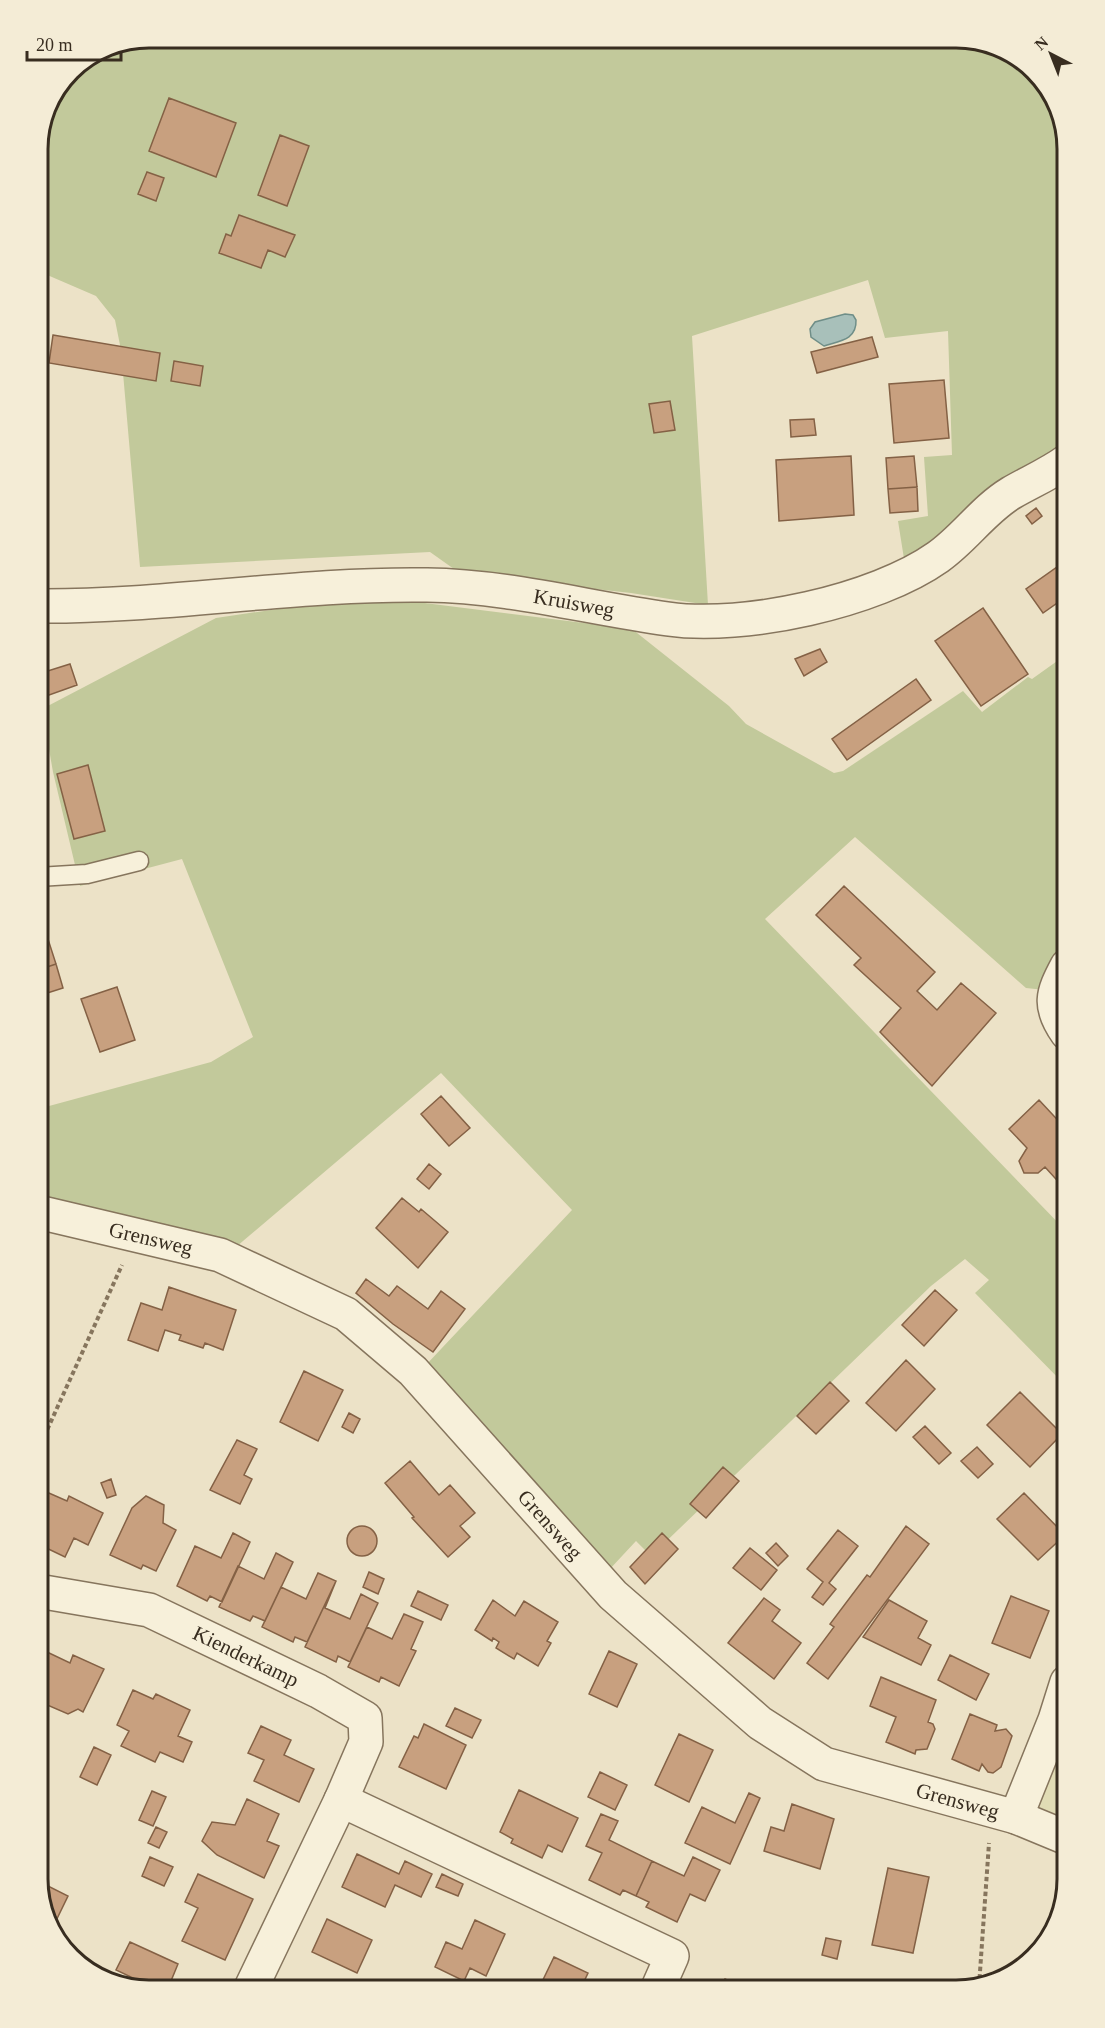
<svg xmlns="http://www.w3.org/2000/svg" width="1105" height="2028" viewBox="0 0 1105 2028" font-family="Georgia,serif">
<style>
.farmland{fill:#e1dcb5}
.green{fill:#c2c99b}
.water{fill:#a8c0ba;stroke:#6f8e88;stroke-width:1.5}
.building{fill:#c8a07f;stroke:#846145;stroke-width:1.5}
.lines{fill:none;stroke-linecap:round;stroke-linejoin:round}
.service-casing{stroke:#86755d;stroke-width:21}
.minor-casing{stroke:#86755d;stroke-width:36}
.path{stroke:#86755d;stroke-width:4;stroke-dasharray:4.5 3;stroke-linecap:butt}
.service{stroke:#f7f0da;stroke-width:18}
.minor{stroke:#f7f0da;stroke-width:33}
.labels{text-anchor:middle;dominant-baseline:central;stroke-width:6;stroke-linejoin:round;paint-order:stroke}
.street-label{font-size:21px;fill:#382d20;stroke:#f4ecd6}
.rim{fill:none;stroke:#382d20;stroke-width:3}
</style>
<rect width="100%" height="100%" fill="#ece2c7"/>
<!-- farmland -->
<path class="farmland" d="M1067 1734V1823L1037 1813 1044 1784Z"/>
<!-- green -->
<path class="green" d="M149 38H964L1018 56 1059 106 1067 149V448L905 565 898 521 928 516 924 457 952 455 948 331 885 338 868 280 692 336 708 605 631 593 461 574 430 552 140 567 121 350 115 320 96 296 38 271V142L70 70 107 46Z
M377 597 632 629 729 706 746 724 834 773 843 771 963 691 982 712 1028 677 1032 679 1067 654V950L1045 990 1026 988 855 837 765 919 1067 1232V1387L975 1293 989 1280 965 1259 931 1286 651 1556 636 1541 609 1570 425 1366 572 1210 441 1073 230 1252 38 1200V1109L211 1062 253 1037 182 859 80 886 53 772 42 709 216 618 318 603Z"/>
<!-- water -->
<path class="water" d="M845 314 853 315 856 320C857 340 839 341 824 346L811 337 810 329 815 322Z"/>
<!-- building -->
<path class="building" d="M169 98 236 123 216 177 149 151Z
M280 135 309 146 287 206 258 195Z
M147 172 164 178 156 201 138 194Z
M239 215 295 235 285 257 268 250 261 268 219 253 226 234 231 236Z
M53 335 160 353 156 381 49 363Z
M872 337 878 357 817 373 811 352Z
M174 361 203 366 200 386 171 381Z
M944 380 949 438 894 443 889 384Z
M670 401 675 430 654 433 649 404Z
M814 419 816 435 791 437 790 420Z
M851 456 854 515 779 521 776 460Z
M914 456 917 487 888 489 886 458Z
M917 487 918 511 890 513 888 489Z
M1036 508 1042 516 1032 524 1026 516Z
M1067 560V596L1043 613 1026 589Z
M983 608 1028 674 981 706 935 641Z
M820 649 827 662 804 676 795 659Z
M70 664 77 685 38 699V674Z
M916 679 931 700 847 760 832 739Z
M88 765 105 831 74 839 57 774Z
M844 886 935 972 917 991 937 1010 961 983 996 1013 932 1086 880 1032 901 1008 854 965 861 958 816 915Z
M46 933 56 964 38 970V936Z
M56 964 63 988 38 996V970Z
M117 987 135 1040 100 1052 81 999Z
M441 1096 470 1128 449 1146 421 1114Z
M1039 1100 1067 1130V1185L1064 1188 1045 1167 1038 1173H1024L1019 1161 1027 1148 1009 1129Z
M429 1164 441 1174 429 1189 417 1179Z
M402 1198 419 1212 421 1209 448 1232 418 1268 376 1228Z
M366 1279 389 1296 397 1286 428 1309 441 1291 465 1309 433 1352 393 1324 356 1293Z
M169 1287 236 1310 223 1350 205 1343 203 1348 179 1340 181 1335 165 1330 158 1351 128 1340 141 1303 162 1310Z
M935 1290 957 1310 924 1346 902 1325Z
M906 1360 935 1389 896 1431 866 1403Z
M304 1371 343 1390 318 1441 280 1422Z
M830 1382 849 1401 816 1434 797 1416Z
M1020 1392 1062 1434 1030 1467 987 1425Z
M349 1413 360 1419 353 1433 342 1427Z
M925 1426 951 1453 939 1464 913 1437Z
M237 1440 257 1449 244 1475 252 1479 240 1504 210 1490Z
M977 1447 993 1464 978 1478 961 1461Z
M410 1461 439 1495 450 1485 475 1513 460 1526 470 1537 448 1557 412 1518 414 1517 385 1483Z
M723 1467 739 1481 706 1518 690 1504Z
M111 1479 116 1495 107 1498 101 1483Z
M42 1490 67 1501 69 1496 103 1513 88 1545 74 1538 65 1557 38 1544V1500Z
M1024 1493 1065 1535 1038 1560 997 1519Z
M146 1496 164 1505 163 1523 176 1530 156 1571 143 1565 141 1569 110 1555 132 1508Z
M347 1541a15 15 0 1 1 30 0a15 15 0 1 1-30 0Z
M906 1526 929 1544 828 1679 807 1663 834 1627 830 1624 867 1575 870 1577Z
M838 1530 858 1546 829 1583 836 1589 823 1605 812 1597 823 1582 807 1569Z
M233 1533 250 1542 222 1602 210 1596 207 1601 177 1586 195 1546 221 1558Z
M662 1533 678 1549 645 1584 630 1567Z
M776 1543 788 1556 778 1566 766 1553Z
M750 1548 777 1570 761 1590 733 1568Z
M276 1553 293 1562 265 1621 253 1616 250 1621 219 1607 238 1566 264 1579Z
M369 1572 384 1579 378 1594 363 1587Z
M318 1573 336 1581 307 1642 295 1637 293 1642 262 1627 281 1587 306 1599Z
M336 1581 325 1608 350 1619 361 1594 378 1603 350 1662 338 1656 336 1662 305 1647Z
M418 1591 448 1605 441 1620 411 1606Z
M1011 1596 1049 1611 1030 1658 992 1643Z
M764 1598 780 1610 772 1621 801 1643 774 1679 728 1643Z
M493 1600 515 1616 524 1601 558 1622 547 1641 551 1643 538 1666 517 1653 514 1659 496 1648 499 1642 493 1638 492 1641 475 1630Z
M889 1600 927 1621 918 1638 931 1645 921 1665 863 1637Z
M404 1614 423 1622 411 1649 416 1651 399 1686 381 1677 379 1682 348 1667 367 1627 392 1639Z
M609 1651 637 1664 617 1707 589 1694Z
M47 1652 70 1663 73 1655 104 1669 83 1712 78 1709 68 1714 38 1701V1671Z
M950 1655 989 1674 976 1700 938 1680Z
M881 1677 936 1700 928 1722 933 1724 935 1729 927 1749 916 1750 915 1754 886 1742 896 1717 870 1706Z
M133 1690 153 1699 156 1694 190 1710 178 1736 192 1742 183 1762 160 1752 155 1762 121 1746 129 1731 117 1725Z
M455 1708 481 1720 472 1738 446 1726Z
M970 1714 997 1725 995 1731 1006 1729 1012 1736 1001 1767 993 1773 988 1772 982 1764 979 1771 952 1759Z
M424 1724 466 1745 446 1789 399 1767 414 1736 418 1738Z
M261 1726 291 1740 284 1755 314 1769 299 1802 254 1781 264 1760 248 1753Z
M679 1734 713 1750 689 1802 655 1785Z
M94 1747 111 1755 97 1785 80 1777Z
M38 1772 47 1777 39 1791 38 1790Z
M600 1772 627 1785 615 1810 588 1797Z
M519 1790 578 1818 562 1852 548 1845 542 1858 511 1843 513 1839 500 1832Z
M152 1791 166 1797 153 1826 139 1820Z
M749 1793 760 1798 730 1864 685 1843 702 1807 735 1823Z
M247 1799 279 1814 267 1841 279 1846 264 1878 217 1855 202 1841 212 1822 235 1825Z
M792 1804 834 1819 820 1869 764 1851 771 1827 784 1831Z
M601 1814 618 1821 609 1840 652 1861 636 1896 623 1890 620 1895 589 1880 602 1853 586 1846Z
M156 1827 167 1832 159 1848 148 1843Z
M357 1854 399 1874 405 1861 432 1874 421 1897 395 1885 385 1907 342 1887Z
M150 1857 173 1867 164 1886 142 1876Z
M693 1857 720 1870 705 1901 690 1894 677 1922 646 1907 649 1902 636 1896 652 1861 684 1876Z
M888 1868 929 1877 913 1953 872 1945Z
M198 1874 253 1899 225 1960 182 1941 198 1908 185 1902Z
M442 1874 463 1884 458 1896 436 1887Z
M38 1881 68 1896 52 1929 46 1922Z
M327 1919 372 1940 357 1973 312 1952Z
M475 1920 505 1934 486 1976 470 1968 464 1981 435 1967 446 1942 462 1949Z
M826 1938 841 1941 837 1959 822 1955Z
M130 1942 178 1964 171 1981 189 1990H148L150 1986 116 1970Z
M554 1957 588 1973 580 1990H523L527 1982 539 1988Z
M725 1979 749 1990H719Z"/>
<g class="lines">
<!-- service casing -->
<g class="service-casing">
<path id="service" d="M38 877 87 874 139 861"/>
</g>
<!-- minor casing -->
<g class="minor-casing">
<g id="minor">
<path id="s1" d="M38 606C167 607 297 583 427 585 508 586 588 608 668 619 744 630 876 601 938 557 965 538 983 510 1011 493 1030 482 1049 474 1067 461"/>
<path d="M1067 1033C1048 1006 1052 994 1067 966"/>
<path id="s2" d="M38 1212 220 1255 346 1314 413 1371 613 1595 760 1723 824 1764 1016 1817 1067 1838"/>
<path id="s3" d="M38 1591 149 1610 318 1691 365 1718 366 1742 341 1800 250 1990"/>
<path d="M341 1800 672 1956 657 1990"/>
<path d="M1016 1817 1055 1720 1067 1682"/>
</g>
</g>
<!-- path -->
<path class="path" d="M38 1450 122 1265
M979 1986 989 1843"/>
<!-- service -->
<use href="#service" class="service"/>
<!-- minor -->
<use href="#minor" class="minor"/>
</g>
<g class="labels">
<!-- street labels -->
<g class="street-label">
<text stroke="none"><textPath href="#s1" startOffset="538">Kruisweg</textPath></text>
<text stroke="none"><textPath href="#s2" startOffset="116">Grensweg</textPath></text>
<text stroke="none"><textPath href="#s2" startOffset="620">Grensweg</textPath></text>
<text stroke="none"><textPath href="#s3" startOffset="220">Kienderkamp</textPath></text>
<text stroke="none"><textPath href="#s2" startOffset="1124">Grensweg</textPath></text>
</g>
</g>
<!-- crop -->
<path d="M0 0H1105V2028H0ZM149 48H956A101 101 0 0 1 1057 149V1879A101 101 0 0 1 956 1980H149A101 101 0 0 1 48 1879V149A101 101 0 0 1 149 48Z" fill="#f4ecd6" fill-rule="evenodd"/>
<path class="rim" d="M149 48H956A101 101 0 0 1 1057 149V1879A101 101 0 0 1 956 1980H149A101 101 0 0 1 48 1879V149A101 101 0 0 1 149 48Z"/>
<!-- north arrow -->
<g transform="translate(1051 54) rotate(318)" stroke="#f4ecd6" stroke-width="4.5" paint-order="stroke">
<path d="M0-4.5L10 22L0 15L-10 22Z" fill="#382d20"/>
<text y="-9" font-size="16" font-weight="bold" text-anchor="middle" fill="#382d20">N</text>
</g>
<!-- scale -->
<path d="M27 51v9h94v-9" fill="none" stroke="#382d20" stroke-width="3"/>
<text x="36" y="51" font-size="18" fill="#382d20" stroke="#f4ecd6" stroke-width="4.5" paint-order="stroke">20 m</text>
</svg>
